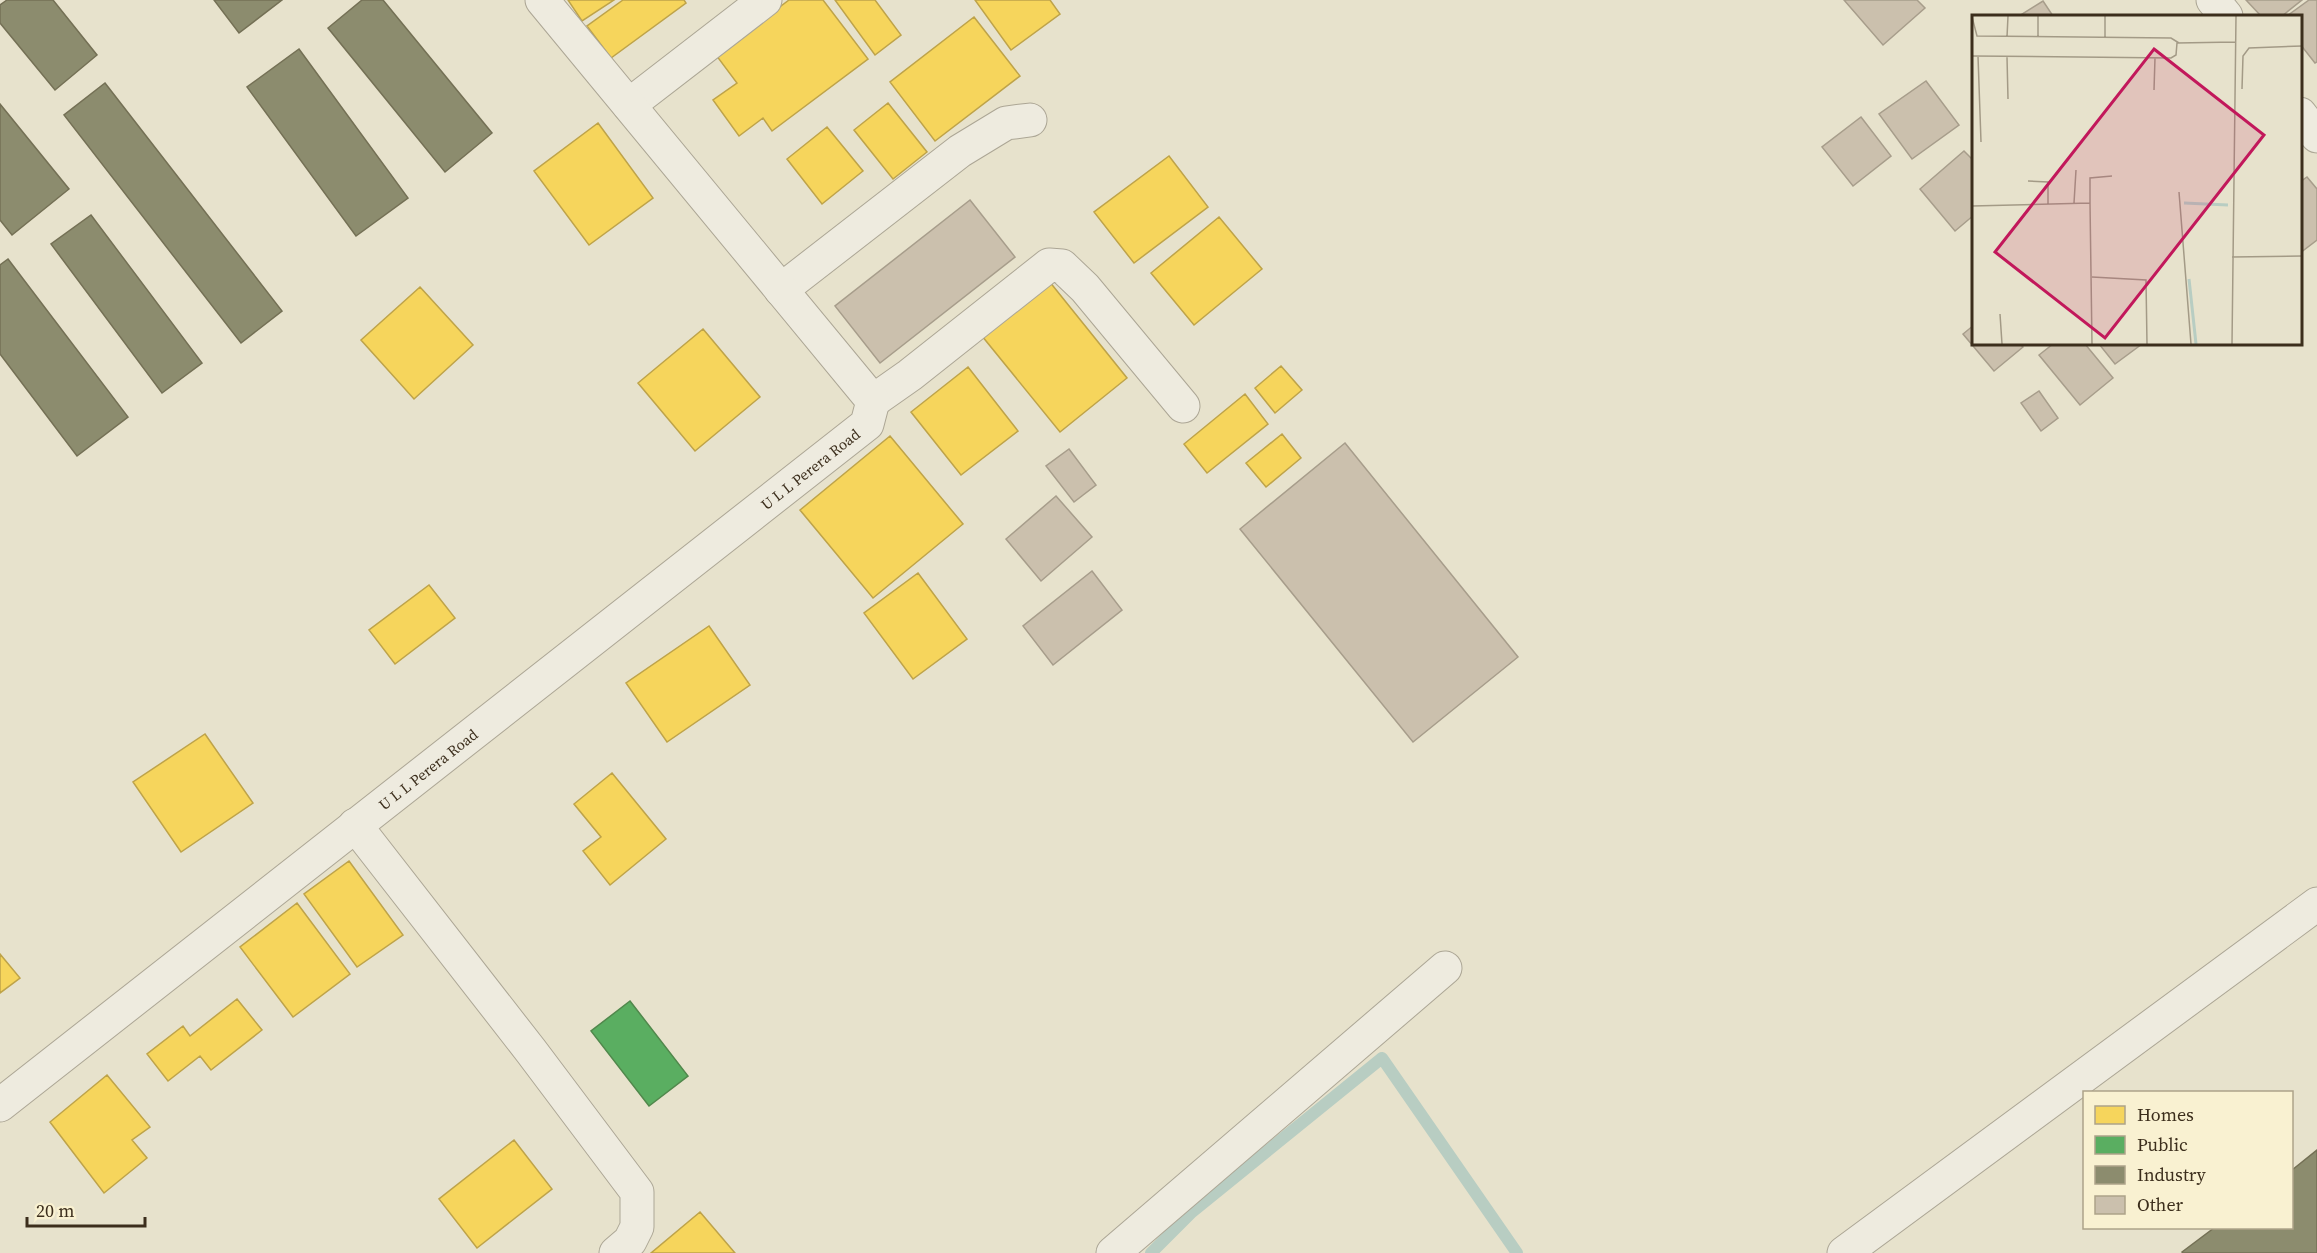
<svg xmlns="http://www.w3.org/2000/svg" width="2317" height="1253" viewBox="0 0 2317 1253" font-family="'Source Serif 4',serif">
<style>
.homes{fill:#f6d55c;stroke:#bea349;stroke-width:1.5}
.public{fill:#5aae61;stroke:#51884c;stroke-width:1.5}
.industry{fill:#8c8c6e;stroke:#747055;stroke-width:1.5}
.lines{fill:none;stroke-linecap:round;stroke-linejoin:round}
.stream{stroke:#b8cdc2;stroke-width:12}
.building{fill:#cbc0ad;stroke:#a79d8b;stroke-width:1.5}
.minor-casing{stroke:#aca695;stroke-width:35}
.minor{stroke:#eeebdf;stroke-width:33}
.labels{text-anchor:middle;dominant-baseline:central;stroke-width:6;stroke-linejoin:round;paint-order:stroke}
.street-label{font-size:15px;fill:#3c2e1c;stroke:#f9f1d1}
.inset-river{fill:none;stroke:#b8cdc2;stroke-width:3}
.inset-road{fill:none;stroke:#a39a86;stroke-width:1.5}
.view{fill:#c2185b;fill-opacity:0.15;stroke:#c2185b;stroke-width:3}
.inset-edge{fill:none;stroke:#3c2e1c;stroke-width:3}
</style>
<rect width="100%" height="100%" fill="#e7e2cc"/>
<!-- homes -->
<path class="homes" d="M568 0H614L582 21Z
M623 0H684L686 3 611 58 587 26Z
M789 0H823L868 59 772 131 763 118 739 136 713 100 737 83 716 55Z
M835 0H875L901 35 875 55Z
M975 0H1050L1060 14 1011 50Z
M974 17 1020 76 935 141 890 82Z
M888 103 927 152 893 179 854 130Z
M598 123 653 198 589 245 534 171Z
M827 127 863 171 822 204 787 159Z
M1169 156 1208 207 1134 263 1094 212Z
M1219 217 1262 269 1194 325 1151 273Z
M1049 281 1127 378 1060 432 982 336Z
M420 287 473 345 414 399 361 340Z
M703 329 760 397 695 451 638 383Z
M1281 366 1302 390 1275 413 1255 388Z
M968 367 1018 431 961 475 911 412Z
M1245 394 1268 424 1207 473 1184 444Z
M1282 434 1301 458 1266 487 1246 463Z
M890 436 963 524 873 598 800 510Z
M918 573 967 639 913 679 864 613Z
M429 585 455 618 395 664 369 630Z
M709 626 750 685 667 742 626 683Z
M205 734 253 803 181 852 133 782Z
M612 773 666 839 610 885 583 851 601 837 574 804Z
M349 861 403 935 357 967 304 894Z
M297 903 350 974 293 1017 240 947Z
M0 954 20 978 0 993Z
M237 999 262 1030 211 1070 200 1056 168 1081 147 1054 183 1026 190 1036Z
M107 1075 150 1127 132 1140 147 1158 104 1193 50 1122Z
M514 1140 552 1189 477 1248 439 1199Z
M700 1212 735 1253H651Z"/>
<!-- public -->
<path class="public" d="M630 1001 688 1076 649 1106 591 1031Z"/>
<!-- industry -->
<path class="industry" d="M7 0H53L97 55 55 90 0 23V5Z
M214 0H282L239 33Z
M362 0H383L492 133 445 172 328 28Z
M299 49 408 198 356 236 247 87Z
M105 83 282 311 241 343 64 115Z
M0 104 69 189 12 235 0 220Z
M91 215 202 363 162 393 51 244Z
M8 259 128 417 77 456 0 354V265Z
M2317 1150V1253H2183L2182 1252 2214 1228H2292V1170Z"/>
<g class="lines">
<!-- stream -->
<path class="stream" d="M1151 1253 1192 1212 1382 1058 1517 1253"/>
</g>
<!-- building -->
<path class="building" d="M1844 0H1917L1925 8 1883 45Z
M2246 0H2302L2282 16H2261Z
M2309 0H2317V62L2315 63 2300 44V16H2287Z
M2043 1 2053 16H2019Z
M1926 81 1959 125 1912 159 1879 114Z
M1861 117 1891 156 1853 186 1822 147Z
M1964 151 1974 161V215L1955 231 1920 189Z
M2307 177 2317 189V240L2300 253V182Z
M970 200 1015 257 880 363 835 306Z
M1974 325V344H2020L2023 347 1994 371 1963 334Z
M2053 344H2085L2113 378 2080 405 2039 355Z
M2099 344H2142L2115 364Z
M2039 391 2058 418 2041 431 2021 403Z
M1345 443 1518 657 1413 742 1240 529Z
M1069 449 1096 485 1074 502 1046 466Z
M1056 496 1092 537 1041 581 1006 539Z
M1092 571 1122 610 1053 665 1023 626Z"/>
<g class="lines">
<!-- minor casing -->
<g class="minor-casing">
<g id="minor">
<path d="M2213 0 2226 16"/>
<path d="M629 105 765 0"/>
<path d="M2300 114 2317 136"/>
<path d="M781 290 960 151 1006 123 1030 120"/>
<path d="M873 401 910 375 1049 265 1062 266 1085 288 1183 406"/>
<path d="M355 825 531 1051 637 1192V1227L630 1241 616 1253"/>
<path id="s1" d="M0 1105 867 424 873 401 542 0"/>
<path d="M1113 1253 1445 968"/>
<path d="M1844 1253 2317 904"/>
</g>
</g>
<!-- minor -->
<use href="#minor" class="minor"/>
</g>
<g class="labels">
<!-- street labels -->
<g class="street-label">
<text stroke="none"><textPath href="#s1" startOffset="1030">U L L Perera Road</textPath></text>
<text stroke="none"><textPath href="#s1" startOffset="544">U L L Perera Road</textPath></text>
</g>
</g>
<!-- overview -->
<g transform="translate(1972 15)">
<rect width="330" height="330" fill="#e7e2cc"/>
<path class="inset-river" d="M212 188 256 190M217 264 224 329"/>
<path class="inset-road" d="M0 2 5 21 199 23 207 28M35 22 36 1M66 22V1M133 23V1M0 41 199 43 204 40 205 28 264 27M6 41 9 127M35 42 36 84M270 74 271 41 277 33 330 31M182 75 183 43M56 166 76 167V189M207 177 219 329M102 188 104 155M118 188V163L140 161M0 191 118 188 120 329M260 242 330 241M120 262 174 265 175 329M28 299 30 329M260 329 264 1"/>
<path class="view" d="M182 34 292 120 133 323 23 237Z"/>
<rect width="330" height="330" class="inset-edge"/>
</g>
<!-- legend -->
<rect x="2083" y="1091" width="210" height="138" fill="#f9f1d1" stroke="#ada389" stroke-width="1.5"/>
<rect x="2095" y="1106" width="30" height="18" fill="#f6d55c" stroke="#ada389" stroke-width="1.5"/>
<text x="2137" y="1121" font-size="18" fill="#3c2e1c">Homes</text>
<rect x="2095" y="1136" width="30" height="18" fill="#5aae61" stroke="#ada389" stroke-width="1.5"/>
<text x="2137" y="1151" font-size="18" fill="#3c2e1c">Public</text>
<rect x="2095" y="1166" width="30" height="18" fill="#8c8c6e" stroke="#ada389" stroke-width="1.5"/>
<text x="2137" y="1181" font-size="18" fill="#3c2e1c">Industry</text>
<rect x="2095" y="1196" width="30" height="18" fill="#cbc0ad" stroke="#ada389" stroke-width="1.5"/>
<text x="2137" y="1211" font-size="18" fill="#3c2e1c">Other</text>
<!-- scale -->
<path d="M27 1217v9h118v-9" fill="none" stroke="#3c2e1c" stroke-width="3"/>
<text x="36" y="1217" font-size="18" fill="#3c2e1c" stroke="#f9f1d1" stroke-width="4.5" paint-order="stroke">20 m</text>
</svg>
